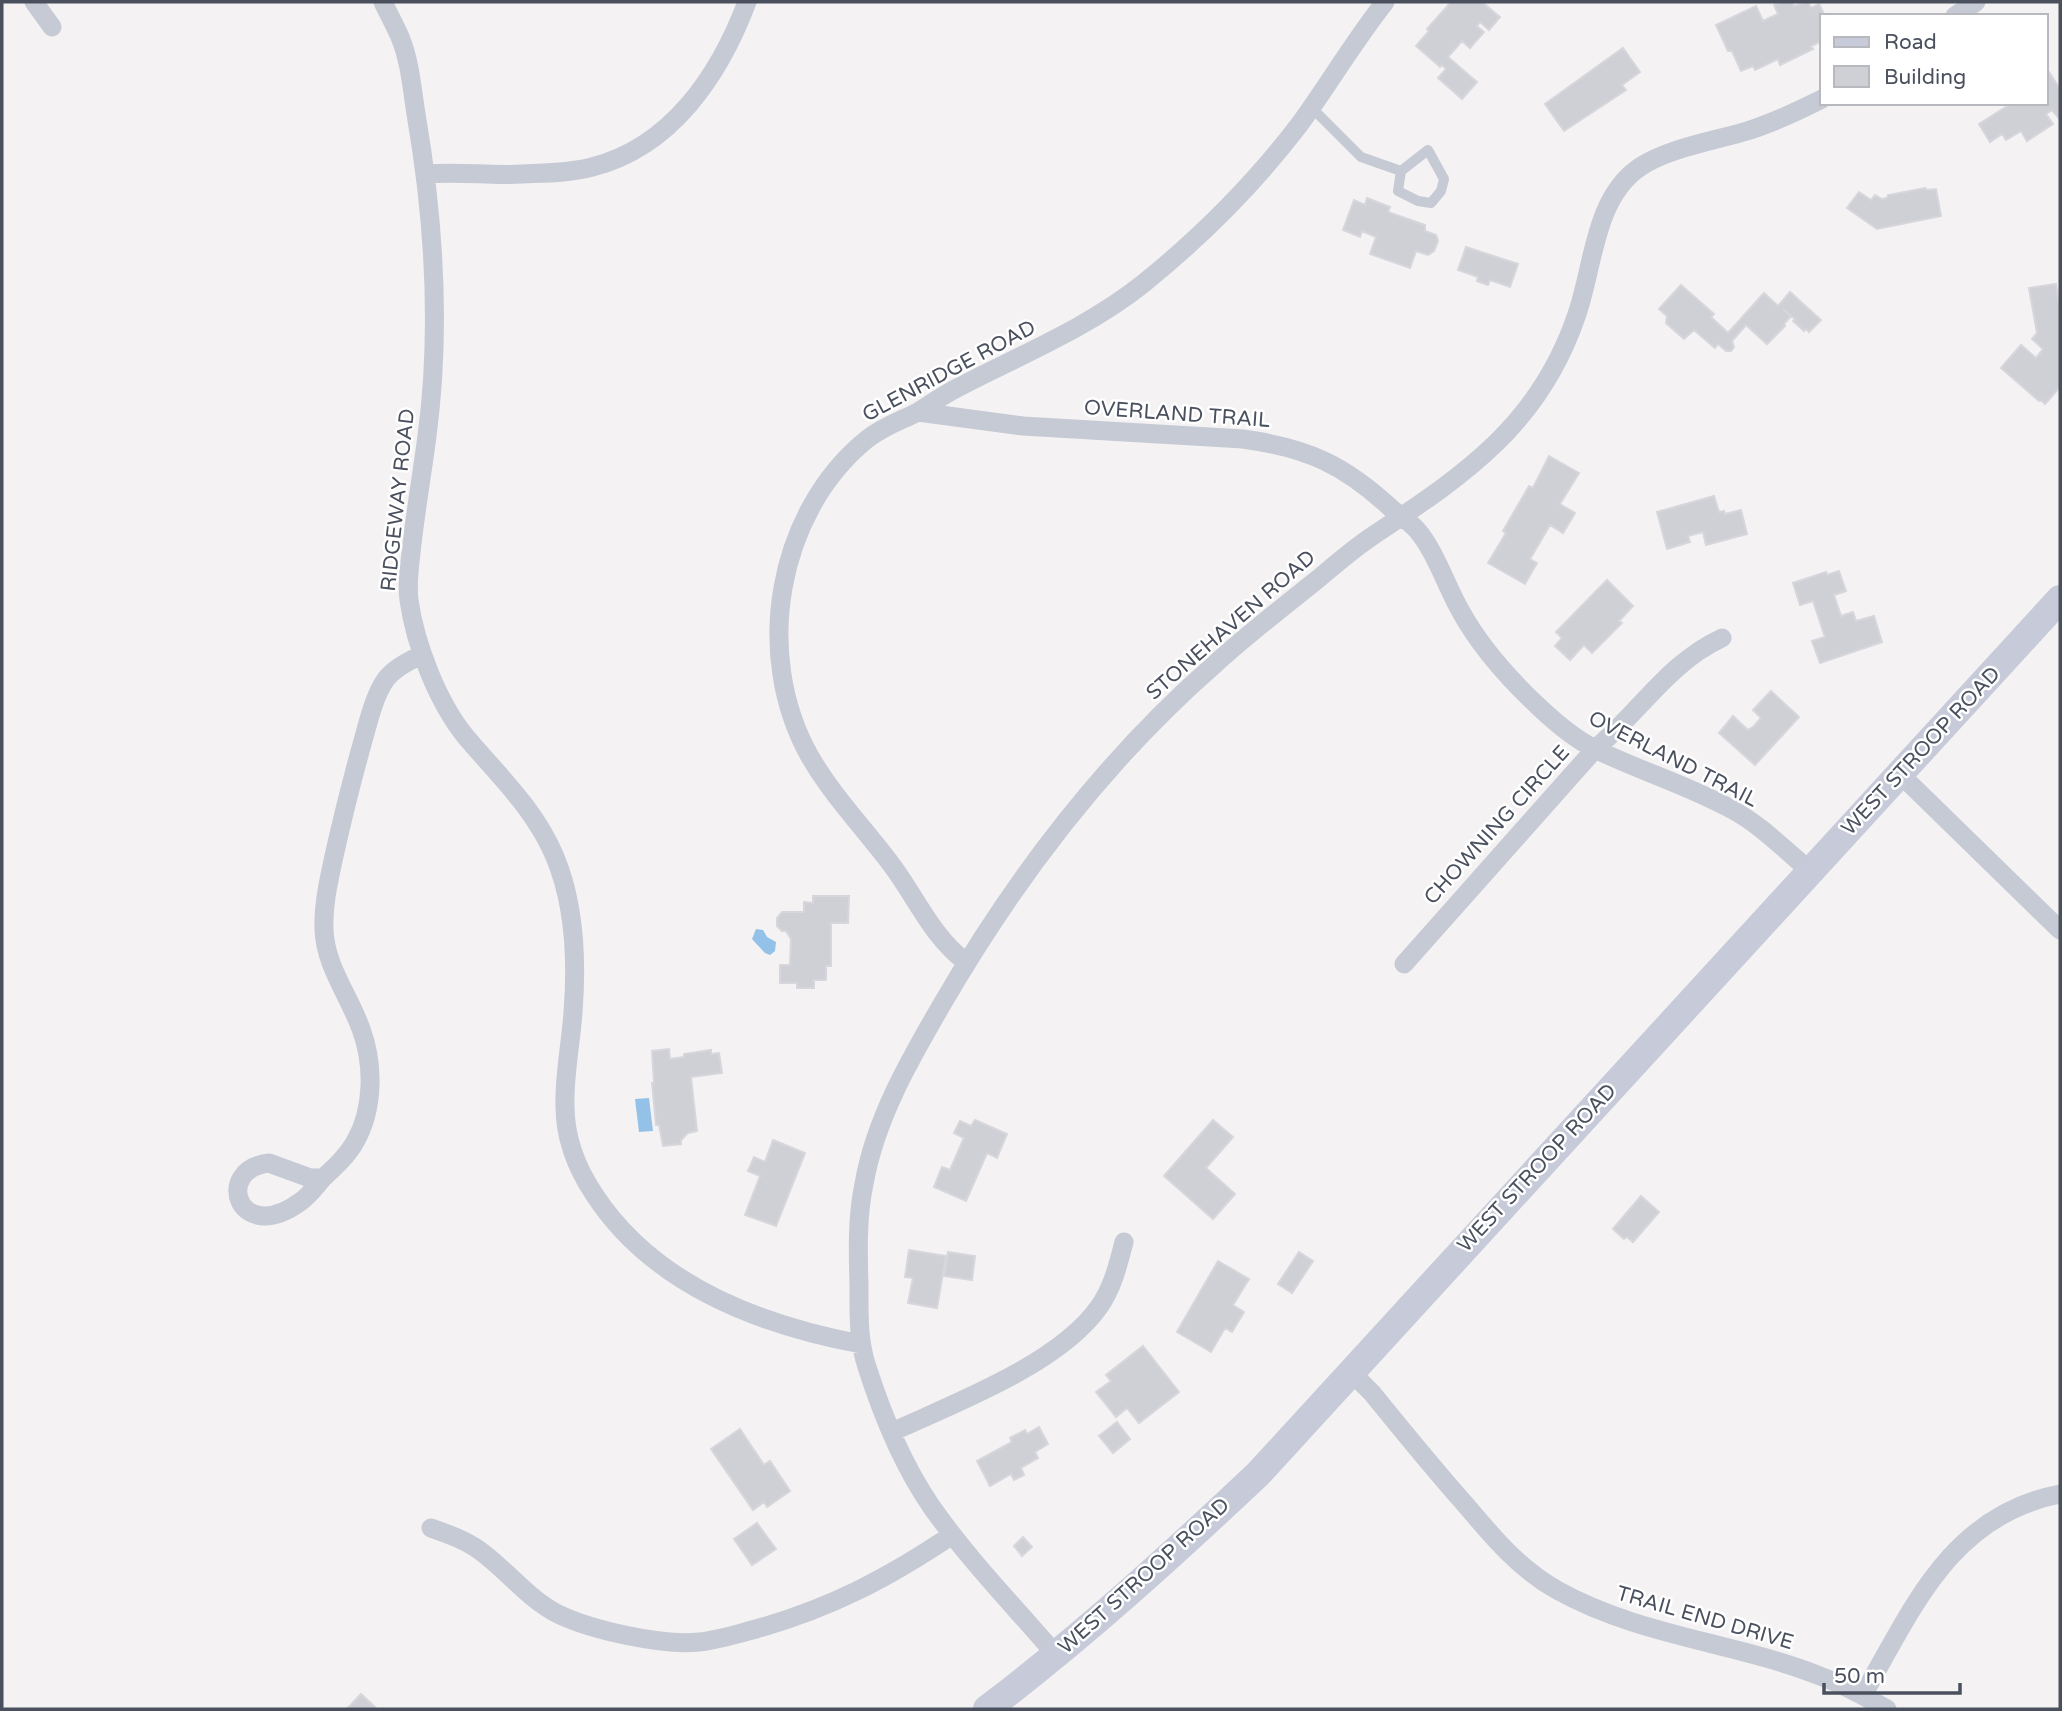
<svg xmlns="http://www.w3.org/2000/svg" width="2062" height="1711" viewBox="0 0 2062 1711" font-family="'Varela Round',sans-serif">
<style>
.water{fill:#93c1e8}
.building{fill:#cfd0d5;stroke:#d6d6dc;stroke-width:2}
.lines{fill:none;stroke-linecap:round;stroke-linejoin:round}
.service{stroke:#c6cad5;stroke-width:10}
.minor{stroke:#c6cad5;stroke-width:19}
.secondary{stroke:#c6cad9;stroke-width:28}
.labels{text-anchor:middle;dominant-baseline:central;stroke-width:5;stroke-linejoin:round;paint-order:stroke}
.street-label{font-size:21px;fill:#4a505e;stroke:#fff}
</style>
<rect width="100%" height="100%" fill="#f4f2f2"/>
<!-- water -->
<path class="water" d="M756 929 763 930 767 937 776 942 775 951 770 955 765 953 752 939Z
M649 1098 653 1131 639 1132 635 1099Z"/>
<!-- building -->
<path class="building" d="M1451 2H1482L1500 17 1489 30 1480 22 1477 26 1484 32 1470 48 1462 41 1448 57 1477 82 1462 99 1438 78 1446 69 1442 65 1440 67 1416 46 1429 31 1427 29Z
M1781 2H1792L1794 6 1808 2 1811 8 1819 4 1825 16H1822V41L1811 46 1813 49 1780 65 1778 59 1755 70 1753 66 1741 71 1732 51H1728L1716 25 1756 6 1763 21 1778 14 1774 5Z
M1623 48 1640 72 1622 85 1626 90 1564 131 1545 104Z
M2049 72 2060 89V120L2052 110 2046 114 2053 124 2027 141 2021 131 2006 140 2002 134 1990 142 1979 124 2012 103H2046V74Z
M1925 188 1927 190 1936 189 1941 216 1877 229 1847 208 1859 192 1871 200 1875 195 1882 199 1887 198 1888 195Z
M1367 198 1390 207 1388 212 1425 225V231L1436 235 1438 241 1434 251 1428 255 1416 251 1410 268 1370 254 1376 237 1362 231 1360 237 1343 230 1354 200 1365 205Z
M1466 247 1518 264 1510 287 1490 280 1488 285 1477 281 1478 277 1458 270Z
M2056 284 2060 314V387L2045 404 2041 400 2039 401 2001 368 2021 345 2036 358 2043 349 2032 339 2037 333 2029 288Z
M1681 285 1714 314 1711 317 1728 333 1764 293 1778 306 1790 292 1821 320 1809 332 1806 329 1804 331 1793 321 1795 319 1783 309 1791 316 1784 324 1785 326 1767 344 1746 325 1732 341 1734 347 1731 351H1726L1718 344 1715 348 1694 330 1684 339 1666 323 1667 316 1659 309Z
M1549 456 1579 473 1560 504 1575 513 1563 533 1550 525 1530 559 1537 563 1525 584 1488 563 1506 533 1503 531 1529 486 1533 488Z
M1714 496 1719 512 1724 511 1725 514 1741 510 1747 534 1706 545 1703 532 1688 536 1690 542 1667 549 1657 512Z
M1839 571 1846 591 1834 595 1841 616 1853 612 1856 621 1874 616 1882 642 1820 663 1812 641 1825 637 1813 601 1800 605 1793 583 1826 572 1827 575Z
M1607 580 1633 606 1619 621 1622 623 1592 653 1584 645 1570 660 1555 646 1562 638 1556 632Z
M1771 691 1799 717 1755 765 1719 733 1733 716 1748 730 1754 726 1761 718 1753 710Z
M813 896H849L848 923H831V966H826V980H814V988H797V983H780V965H790L791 939 786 931H782L777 926V918L782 912H804V902L813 903Z
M669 1049 670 1059 684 1057V1054L711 1050V1054L719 1053 722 1073 691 1077 697 1131 688 1133 681 1140V1144L663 1146 659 1125H656L652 1083H654L652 1051Z
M975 1120 1007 1134 997 1158 987 1153 966 1201 934 1187 942 1167 950 1170 964 1138 954 1133 960 1121 971 1126Z
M1213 1120 1233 1137 1206 1168 1235 1194 1213 1219 1164 1176Z
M773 1140 805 1153 776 1226 745 1215 760 1176 748 1171 754 1157 765 1162Z
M1641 1196 1659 1212 1633 1242 1627 1237 1624 1239 1613 1229Z
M909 1250 946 1256 937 1308 908 1303 913 1278 905 1277Z
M948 1252 975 1256 972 1280 944 1276Z
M1299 1252 1313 1261 1292 1293 1278 1284Z
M1218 1261 1249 1279 1233 1305 1244 1312 1232 1332 1225 1328 1211 1352 1177 1332Z
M1143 1346 1179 1392 1139 1423 1127 1408 1116 1417 1096 1392 1111 1381 1106 1375Z
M1117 1422 1130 1439 1113 1453 1099 1436Z
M1039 1427 1048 1444 1035 1452 1038 1458 1021 1468 1024 1475 1014 1480 1011 1474 990 1486 977 1461 1012 1442 1010 1438 1025 1430 1027 1434Z
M740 1429 764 1465 770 1461 790 1491 767 1507 764 1502 753 1510 711 1449Z
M757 1523 776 1549 752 1565 734 1539Z
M1023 1537 1032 1547 1022 1556 1014 1546Z
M361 1694 377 1709H347Z"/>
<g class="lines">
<!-- service -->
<path class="service" d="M1311 107 1361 157 1401 171 1398 191 1418 201 1431 203 1441 191 1444 179 1428 150 1401 171"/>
<!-- minor -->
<path class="minor" d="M34 2 52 27
M383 2C388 13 395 25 400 37 410 61 412 89 416 114 434 219 441 330 427 436 422 475 415 514 411 553 409 569 407 585 409 600 415 644 438 703 466 737 499 776 535 809 555 857 575 905 577 961 573 1012 571 1043 564 1075 565 1106 565 1139 576 1167 594 1194 653 1285 759 1325 861 1344
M1955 16 1976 2
M426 174C459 171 490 176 523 174 545 173 570 173 592 167 672 147 720 74 747 2
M918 412 1023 426 1243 439C1308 448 1345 465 1393 510 1401 516 1411 523 1417 530 1434 549 1447 587 1460 610 1480 647 1509 679 1540 708 1556 723 1575 739 1595 749 1640 771 1687 785 1731 809 1760 824 1785 850 1810 871
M1900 774 2060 930
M966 962C932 937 916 897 891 864 864 828 831 794 809 755 753 654 777 513 866 440 882 427 900 421 918 412 931 404 943 395 957 388 1020 355 1088 328 1144 283 1202 236 1254 184 1299 125 1329 84 1354 41 1385 2
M1404 964 1595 749C1640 712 1668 663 1722 638
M269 1163 310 1178H323C316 1186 309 1196 300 1202 238 1247 213 1169 269 1163Z
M323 1178C335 1167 347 1156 355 1142 374 1109 374 1064 361 1029 349 995 325 966 324 929 323 904 329 880 334 856 343 816 353 776 364 737 369 719 374 698 384 682 392 669 408 661 422 655
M1350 1371 1372 1393C1402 1430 1432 1467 1464 1503 1492 1536 1519 1569 1557 1590 1639 1636 1734 1642 1820 1676 1844 1685 1866 1697 1887 1709
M892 1432C955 1403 1059 1364 1099 1307 1113 1287 1118 1265 1124 1242
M431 1528C448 1534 465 1540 479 1550 507 1570 528 1599 558 1614 591 1630 662 1646 699 1642 718 1640 737 1634 756 1629 831 1608 888 1578 952 1535
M1056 1655C1014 1606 968 1559 931 1506 903 1465 882 1414 867 1367 858 1341 859 1313 859 1286 858 1251 857 1217 864 1184 875 1120 909 1061 941 1006 1015 878 1104 761 1215 664 1248 634 1283 607 1318 579 1336 564 1354 548 1374 535 1417 506 1459 479 1496 443 1533 407 1561 362 1577 314 1594 265 1594 198 1640 167 1669 148 1714 141 1747 131 1773 123 1798 111 1822 99
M1863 1695C1913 1608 1951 1515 2060 1494"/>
<!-- secondary -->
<path class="secondary" d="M987 1709C1082 1637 1171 1556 1258 1474L2060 599"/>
</g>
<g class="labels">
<!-- street labels -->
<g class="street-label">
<text transform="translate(949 371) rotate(-28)">GLENRIDGE ROAD</text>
<text transform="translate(1177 414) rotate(4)">OVERLAND TRAIL</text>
<text transform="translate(398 500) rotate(-84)">RIDGEWAY ROAD</text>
<text transform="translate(1231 625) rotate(-41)">STONEHAVEN ROAD</text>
<text transform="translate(1921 751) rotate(-47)">WEST STROOP ROAD</text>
<text transform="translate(1673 759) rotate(27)">OVERLAND TRAIL</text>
<text transform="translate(1497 825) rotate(-48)">CHOWNING CIRCLE</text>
<text transform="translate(1537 1168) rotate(-47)">WEST STROOP ROAD</text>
<text transform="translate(1144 1576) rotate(-42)">WEST STROOP ROAD</text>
<text transform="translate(1705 1618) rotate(16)">TRAIL END DRIVE</text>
</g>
</g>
<!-- border -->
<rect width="2062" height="1711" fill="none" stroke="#4a505e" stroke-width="7"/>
<!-- legend -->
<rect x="1820" y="14" width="228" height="91" fill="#ffffff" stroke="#b7b9bf" stroke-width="2"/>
<rect x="1834" y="37" width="35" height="10" fill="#c6cad9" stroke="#b7b9bf" stroke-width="2"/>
<text x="1884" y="49" font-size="21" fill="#4a505e">Road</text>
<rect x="1834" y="66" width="35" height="21" fill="#cfd0d5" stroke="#b7b9bf" stroke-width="2"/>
<text x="1884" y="84" font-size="21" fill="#4a505e">Building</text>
<!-- scale -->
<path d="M1824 1683v10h136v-10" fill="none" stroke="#4a505e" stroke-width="3.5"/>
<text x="1834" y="1683" font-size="21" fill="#4a505e" stroke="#ffffff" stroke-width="5" paint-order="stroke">50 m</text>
</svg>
